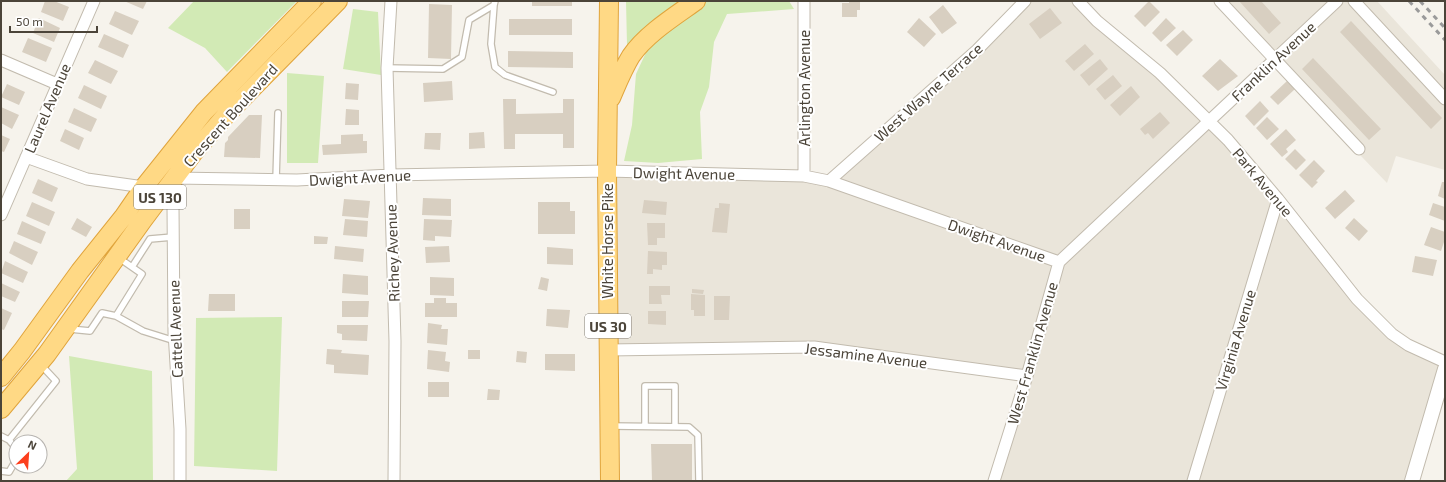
<svg xmlns="http://www.w3.org/2000/svg" width="1446" height="482" viewBox="0 0 1446 482" font-family="'Exo 2',sans-serif">
<style>
.residential{fill:#eae5da}
.green{fill:#d2eab5}
.building{fill:#d8cfc1}
.lines{fill:none;stroke-linecap:round;stroke-linejoin:round}
.service-casing{stroke:#c2bbae;stroke-width:8}
.minor-casing{stroke:#c2bbae;stroke-width:13}
.tertiary-casing{stroke:#c2bbae;stroke-width:16}
.trunk-casing{stroke:#e0a43c;stroke-width:20}
.service{stroke:#fff;stroke-width:5.5}
.minor{stroke:#fff;stroke-width:11}
.tertiary{stroke:#fff;stroke-width:14}
.trunk{stroke:#ffd985;stroke-width:18}
.rail{stroke:#9a9a9a;stroke-width:3;stroke-dasharray:5 5;stroke-linecap:butt}
.labels{text-anchor:middle;dominant-baseline:central;stroke-width:4;stroke-linejoin:round;paint-order:stroke}
.shield{fill:#fff;stroke:#817c74;stroke-width:1}
.shield-label{font-size:14px;font-weight:bold;fill:#4b4439}
.street-label{font-size:15px;fill:#4b4439;stroke:#fff}
</style>
<rect width="100%" height="100%" fill="#f6f3ec"/>
<!-- residential -->
<path class="residential" d="M1025 1H1078L1209 121 1392 334 1445 362 1412 481H994L1027 376 814 347 608 350 607 171 829 181Z
M1216 1H1377L1445 75V170L1396 156 1387 183 1309 102Z"/>
<!-- green -->
<path class="green" d="M194 1H297L227 72 205 48 168 28Z
M626 1H684L630 46 627 45Z
M703 1H789L794 9 727 14 714 42 709 87 700 112 702 159 658 163 624 161 632 125 636 74 649 46Z
M353 9 378 12 381 75 343 69Z
M287 73 324 76 318 163H287Z
M282 317 277 471 194 466 196 318Z
M69 356 152 371 153 481H66L77 469Z"/>
<!-- building -->
<path class="building" d="M45 1H54L69 7 63 21 41 12Z
M124 1H147L143 9Z
M532 1H572V6H532Z
M849 1H860V10H857V17H842V3H849Z
M1149 1 1160 12 1145 27 1134 16Z
M1239 1H1261L1281 23 1269 34Z
M429 4 452 5 451 59 428 58Z
M943 5 957 23 942 34 929 17Z
M1050 8 1062 23 1040 39 1029 24Z
M115 11 139 21 132 35 109 24Z
M39 18 60 28 54 42 33 33Z
M919 18 936 34 924 47 907 32Z
M1166 18 1176 28 1161 42 1152 33Z
M509 19H572V35H509Z
M1351 21 1442 118 1431 129 1340 32Z
M1183 30 1193 40 1177 56 1166 45Z
M104 34 129 45 123 58 98 47Z
M28 38 52 48 46 62 22 52Z
M1085 44 1094 54 1074 71 1065 61Z
M508 51 573 52V68L508 67Z
M1313 58 1381 129 1369 140 1302 69Z
M1100 59 1108 69 1089 86 1080 75Z
M1220 59 1238 76 1218 91 1202 76Z
M95 60 118 71 111 84 88 73Z
M1113 75 1122 86 1105 100 1096 89Z
M452 81 453 100 424 102 423 83Z
M1287 81 1295 89 1278 105 1270 97Z
M346 83 359 84 358 100 345 99Z
M7 84 25 92 19 105 1 97Z
M84 85 107 96 101 109 78 98Z
M1131 86 1140 97 1120 116 1110 105Z
M503 99H516V114L563 113V99H574V148H563V134H515V149H504Z
M1260 101 1269 111 1254 126 1245 116Z
M1 107 19 115 12 129 1 123Z
M74 108 97 119 91 132 68 122Z
M346 109 359 110V125H345Z
M1160 112 1170 123 1153 139 1148 133 1145 135 1140 129Z
M249 115H262L260 158 224 157 225 143 228 140V137Z
M1267 117 1279 129 1267 140 1256 128Z
M65 129 84 138 79 150 60 141Z
M1286 129 1296 140 1286 149 1288 152 1282 157 1270 144Z
M484 132 485 148 469 149V133Z
M425 133H441L440 150 424 149Z
M363 134V141H367V153L323 155 322 145 341 144V135Z
M1 135 10 139 4 152 1 151Z
M1295 149 1306 160 1296 170 1285 159Z
M1314 160 1325 171 1316 181 1318 182 1312 188 1299 175Z
M38 179 58 188 52 202 32 193Z
M1442 182H1445V199L1438 196Z
M1345 190 1355 201 1335 219 1325 208Z
M423 198 451 199V216L422 215Z
M344 199 370 201 368 218 342 216Z
M644 200 667 202 666 215 642 213Z
M32 202 55 212 49 226 26 216Z
M538 202H570V211H575V234H538Z
M719 203 730 204 727 233 712 232 715 208H719Z
M1433 203 1445 207V221L1429 215Z
M234 209H250V229H234Z
M77 218 92 227 86 237 71 229Z
M1354 218 1368 231 1359 241 1345 228Z
M345 219 368 221 367 237 343 235Z
M424 219 452 220 451 237 435 236V241L423 240Z
M22 221 46 232 41 244 17 234Z
M647 223H665V238H657V245H648Z
M1431 227 1445 232V239L1441 251 1424 245Z
M314 236 328 237 327 244H314Z
M14 241 38 252 32 265 9 253Z
M335 246 364 249 363 262 334 259Z
M449 246 450 262 426 263 425 247Z
M547 247 573 249V265L547 264Z
M648 251 667 252V265H662V270L653 269V274H647Z
M1415 256 1437 260 1433 276 1412 272Z
M5 261 28 272 23 283 1 273Z
M343 274 368 276V295L342 293Z
M430 277 454 278V296L430 295Z
M541 277 549 279 547 291 538 289Z
M1 283 20 292 15 302 1 296Z
M649 286H670V295H661L662 304H649Z
M692 289 704 290 703 294 692 293Z
M209 294H235V311H208Z
M691 294 705 295V316H694V310H691Z
M714 296H730L729 320H714Z
M434 298H446V303H457V317H425V303H434Z
M342 301H369L368 317H342Z
M1 308 12 313 4 330 1 329Z
M547 309 570 310 568 328 546 326Z
M648 311H666V325L648 324Z
M428 323 442 325 441 329H448L447 345 427 343Z
M337 325H368L367 341 342 340V334L337 333Z
M327 349 342 350 341 353 369 355 368 375 334 373V365L326 364Z
M428 350 446 352 445 361 450 362 449 372 427 369Z
M468 350H480V359H468Z
M517 351 527 352 526 363 516 362Z
M545 354H575V371L545 370Z
M428 382H449V397H428Z
M488 389 500 390 499 400H487Z
M651 444H692V481H652Z"/>
<g class="lines">
<!-- service casing -->
<g class="service-casing">
<path id="service" d="M494 5 491 44 495 67 505 75 553 92
M387 68 443 69 462 57 469 20 494 5 495 1
M276 180 278 113
M132 267 150 239 173 237
M116 316 143 331 175 341
M70 329 90 331 102 313 116 316 142 274 119 258
M611 426 689 427 698 435 699 481
M645 426V386H675V427
M1 436 9 440 56 381 41 365
M9 440 16 448
M1 471 9 472 16 460"/>
</g>
<!-- minor casing -->
<g class="minor-casing">
<path id="minor" d="M391 1 387 68 395 341 394 481
M1078 1 1097 21 1160 73 1228 140 1278 199 1357 299 1392 334 1408 345 1445 362
M1220 1 1359 149
M1354 1 1445 99
M1 60 57 84
M26 157 87 179 144 187
M804 176V1
M829 181 977 50 1025 1
M1 215 94 1
M608 350 814 347 1027 376
M180 481V429L174 332 173 206 174 178 297 180 390 175 607 171 804 176 829 181 1059 262
M994 481 1027 376 1059 262 1337 1
M1193 481 1278 199"/>
</g>
<!-- tertiary casing -->
<g class="tertiary-casing">
<path id="tertiary" d="M1412 481 1445 369"/>
</g>
<!-- trunk casing -->
<g class="trunk-casing">
<path id="trunk" d="M609 1 607 171 610 481
M611 98C617 84 623 69 631 56 646 34 675 16 696 1
M1 377 22 351 80 271 124 216 144 187 204 112 312 1
M1 409 47 354 143 220 194 152 227 114 338 1"/>
</g>
<!-- service -->
<use href="#service" class="service"/>
<!-- minor -->
<use href="#minor" class="minor"/>
<!-- tertiary -->
<use href="#tertiary" class="tertiary"/>
<!-- trunk -->
<use href="#trunk" class="trunk"/>
<!-- rail -->
<path class="rail" d="M1409 1 1445 40
M1420 1 1445 28"/>
</g>
<g class="labels">
<!-- shield labels -->
<g class="shield">
<rect x="134" y="185" width="52" height="24" rx="3"/>
<rect x="585" y="314" width="46" height="24" rx="3"/>
</g>
<g class="shield-label">
<text x="160" y="197">US 130</text>
<text x="608" y="326">US 30</text>
</g>
<!-- street labels -->
<g class="street-label">
<text transform="translate(1273 61) rotate(-43)">Franklin Avenue</text>
<text transform="translate(804 88) rotate(-90)">Arlington Avenue</text>
<text transform="translate(928 92) rotate(-42)">West Wayne Terrace</text>
<text transform="translate(47 108) rotate(-67)">Laurel Avenue</text>
<text transform="translate(230 115) rotate(-48)">Crescent Boulevard</text>
<text transform="translate(684 173) rotate(1)">Dwight Avenue</text>
<text transform="translate(360 177) rotate(-3)">Dwight Avenue</text>
<text transform="translate(1263 182) rotate(50)">Park Avenue</text>
<text transform="translate(997 240) rotate(19)">Dwight Avenue</text>
<text transform="translate(607 241) rotate(-90)">White Horse Pike</text>
<text transform="translate(392 253) rotate(-92)">Richey Avenue</text>
<text transform="translate(175 329) rotate(-92)">Cattell Avenue</text>
<text transform="translate(1235 340) rotate(-73)">Virginia Avenue</text>
<text transform="translate(1032 353) rotate(-74)">West Franklin Avenue</text>
<text transform="translate(866 355) rotate(7)">Jessamine Avenue</text>
</g>
</g>
<!-- border -->
<rect width="1446" height="482" fill="none" stroke="#4b4439" stroke-width="4"/>
<!-- north arrow -->
<g transform="translate(28 454) rotate(25)"><circle r="19" fill="#ffffff" stroke="#b7b4b0"/>
<path d="M0-3L7 15L0 10L-7 15Z" fill="#fc3f1d"/>
<text y="-6" font-size="11" font-weight="bold" text-anchor="middle" fill="#4b4439">N</text>
</g>
<!-- scale -->
<path d="M10 26v6h87v-6" fill="none" stroke="#4b4439" stroke-width="2"/>
<text x="16" y="26" font-size="12" fill="#4b4439" stroke="#ffffff" stroke-width="3" paint-order="stroke">50 m</text>
</svg>
